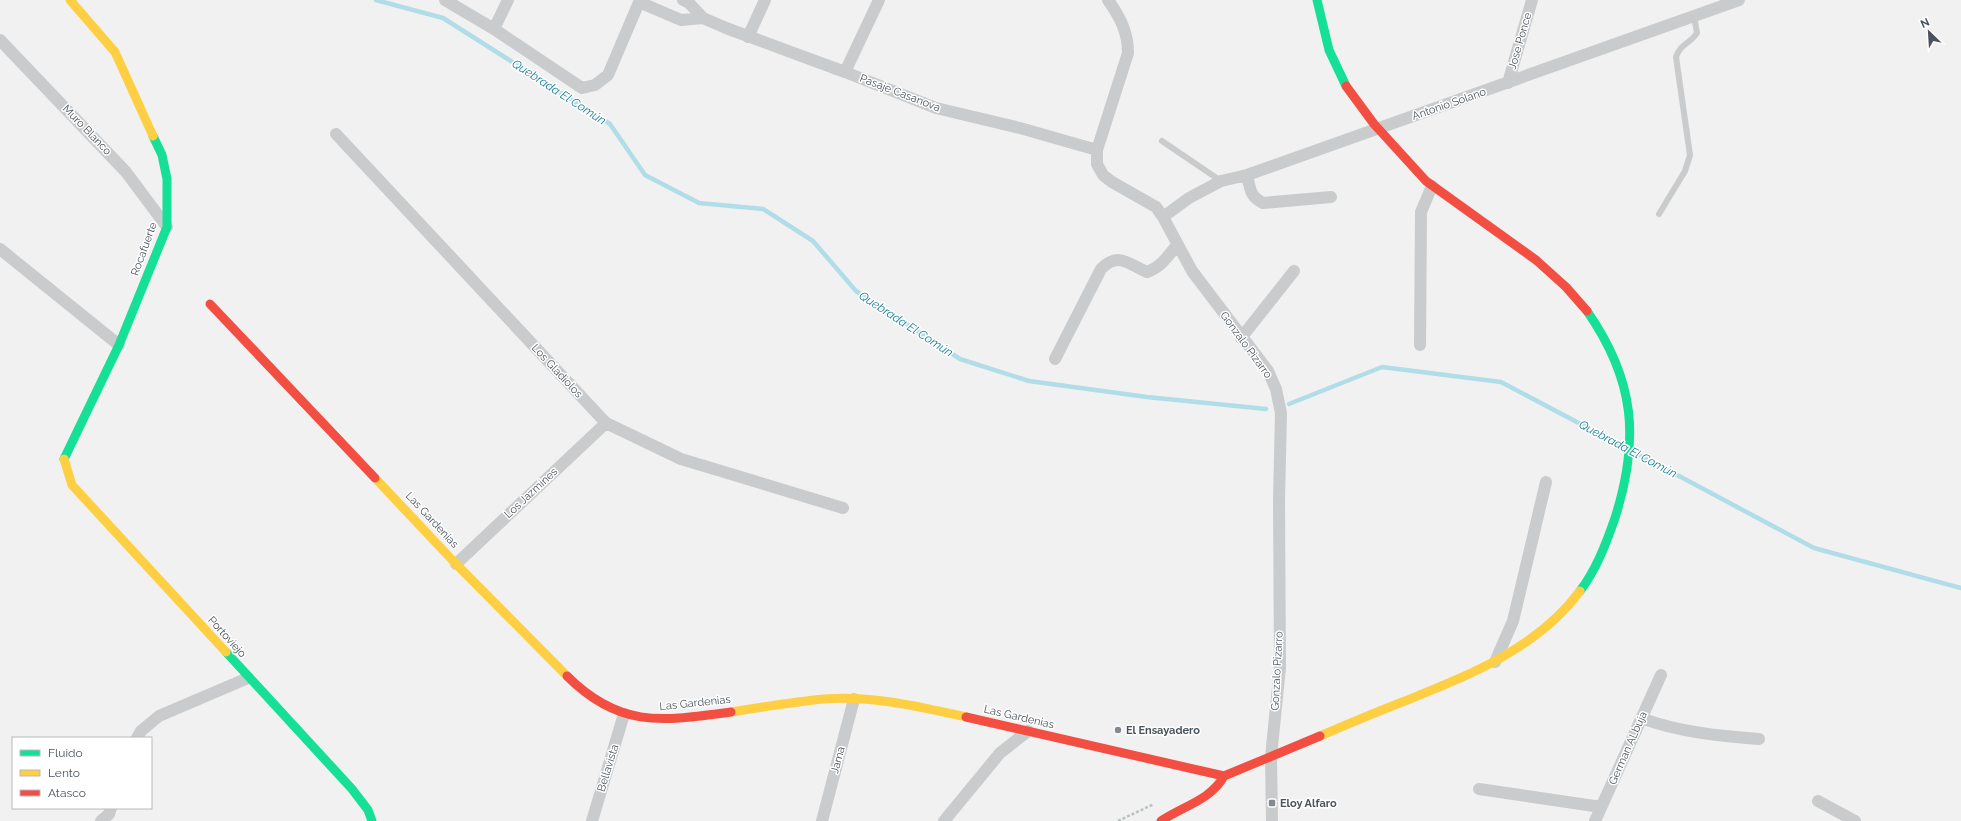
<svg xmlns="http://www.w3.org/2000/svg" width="1961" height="821" viewBox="0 0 1961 821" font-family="Raleway,sans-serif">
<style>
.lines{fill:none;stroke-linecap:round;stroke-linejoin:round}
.stream{stroke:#b0dde8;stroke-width:4.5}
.path{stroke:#b9c2c0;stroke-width:2.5;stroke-dasharray:3 2;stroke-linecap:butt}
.lane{stroke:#c9cbcc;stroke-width:6}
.street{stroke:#c9cbcc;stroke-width:12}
.fast{stroke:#16e098;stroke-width:9}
.slow{stroke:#ffcf43;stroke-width:9}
.jam{stroke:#f24e42;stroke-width:9}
.poi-dot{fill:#848a90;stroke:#fff;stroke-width:1.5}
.labels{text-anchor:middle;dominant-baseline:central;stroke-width:3;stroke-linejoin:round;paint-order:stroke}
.street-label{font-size:11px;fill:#4a535b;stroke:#fff}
.poi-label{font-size:11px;font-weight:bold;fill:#4a535b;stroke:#fff;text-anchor:start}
.water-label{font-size:12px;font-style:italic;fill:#1a7d97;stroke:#fff}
</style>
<rect width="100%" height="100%" fill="#f1f1f1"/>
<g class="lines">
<!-- stream -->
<path class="stream" d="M376 0 443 18 610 124 645 175 699 203 763 209 813 241 856 291 960 359 1029 381 1147 397 1266 409
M1289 404 1382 367 1501 382 1626 448
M1634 452 1814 548 1961 588"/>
<!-- path -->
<path class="path" d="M1118 821 1154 804"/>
<!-- lane -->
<path class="lane" d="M1162 141 1221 181
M1659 214 1685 171 1690 155 1676 57C1681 43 1690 44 1697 33L1694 16"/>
<!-- street -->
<path class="street" d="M445 0 494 29 582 88 595 85 608 75 640 0
M683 0 689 3 703 18 726 28 845 72 936 108 1020 128 1097 150
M1108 0C1120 17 1128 32 1128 53L1097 150V164L1103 175 1112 182 1156 207 1163 217 1192 271 1268 371 1276 389 1281 413 1279 501 1280 667 1271 757 1272 821
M639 2 681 20 703 18
M494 29 508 0
M748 37 765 0
M0 40 126 172 167 227
M845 72 879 0
M1508 83 1532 0
M336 134 606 423 681 459 843 508
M1247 175C1250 188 1250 197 1263 203L1331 197
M1163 217 1189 198 1221 181 1247 175 1739 0
M0 249 119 345
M1241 338 1294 271
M1420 345 1421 212 1432 186
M1055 359 1101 269C1118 252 1127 263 1147 272 1161 267 1168 256 1177 245
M456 564 606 423
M1495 662 1513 621 1546 482
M1641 718C1678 732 1720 736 1759 739
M137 738 141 731 159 716 248 678
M1479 789 1601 807
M1818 801 1855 821
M101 821 109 814 111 808
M592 821 624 714
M822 821 854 699
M944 821 1000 753 1028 731
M1595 821 1661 675"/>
<!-- fast -->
<path class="fast" d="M1317 0 1329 50 1346 86
M64 459 119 345 167 227V179L162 155 153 136
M1580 591C1596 570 1606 544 1615 518 1640 439 1635 380 1587 311
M226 652 352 789 368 810 372 821"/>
<!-- slow -->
<path class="slow" d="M70 0 115 52 153 136
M64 459 72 485 226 652
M375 478 456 564 567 676
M731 712C762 707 793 702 824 699 870 695 921 707 966 717
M1320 736C1348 724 1376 712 1405 701 1469 675 1537 649 1580 591"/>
<!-- jam -->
<path class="jam" d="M1346 86 1374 124 1426 181 1536 260 1566 287 1587 311
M210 304 375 478
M567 676C620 729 663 721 731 712
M966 717 1224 776
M1161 821C1183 806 1211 800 1224 776L1320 736"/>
</g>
<!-- markers -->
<g class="poi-dot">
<circle cx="1118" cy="730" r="4"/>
<rect x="1268" y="799" width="8" height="8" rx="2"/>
</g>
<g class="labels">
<!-- street labels -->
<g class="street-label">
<text transform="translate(1520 41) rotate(-74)">Jose Ponce</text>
<text transform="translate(900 93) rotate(21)">Pasaje Casanova</text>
<text transform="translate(1449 104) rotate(-19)">Antonio Solano</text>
<text transform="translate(87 130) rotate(46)">Muro Blanco</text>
<text transform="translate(144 249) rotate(-70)">Rocafuerte</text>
<text transform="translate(1246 345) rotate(54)">Gonzalo Pizarro</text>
<text transform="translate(557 371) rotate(47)">Los Gladiolos</text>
<text transform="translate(531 493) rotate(-43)">Los Jazmines</text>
<text transform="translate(432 520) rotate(47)">Las Gardenias</text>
<text transform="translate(227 637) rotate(48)">Portoviejo</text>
<text transform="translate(1277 671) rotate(-87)">Gonzalo Pizarro</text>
<text transform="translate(695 703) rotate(-6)">Las Gardenias</text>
<text transform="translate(1019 717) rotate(13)">Las Gardenias</text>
<text transform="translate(1628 748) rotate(-66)">German ALbuja</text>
<text transform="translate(838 760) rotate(-75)">Jama</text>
<text transform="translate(608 768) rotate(-73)">Bellavista</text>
</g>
<!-- poi labels -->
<g class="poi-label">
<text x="1126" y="730">El Ensayadero</text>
<text x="1280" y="803">Eloy Alfaro</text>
</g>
<!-- water labels -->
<g class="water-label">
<text transform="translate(559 92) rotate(33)">Quebrada El Común</text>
<text transform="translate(906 324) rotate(33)">Quebrada El Común</text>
<text transform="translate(1628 449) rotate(28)">Quebrada El Común</text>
</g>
</g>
<!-- legend -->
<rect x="12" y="737" width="140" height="72" fill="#ffffff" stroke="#b7babd"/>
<rect x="20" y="750" width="20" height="6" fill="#16e098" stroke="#b7babd"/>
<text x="48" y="757" font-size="12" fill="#4a535b">Fluido</text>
<rect x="20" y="770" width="20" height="6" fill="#ffcf43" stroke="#b7babd"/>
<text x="48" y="777" font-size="12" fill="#4a535b">Lento</text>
<rect x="20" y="790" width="20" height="6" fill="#f24e42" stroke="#b7babd"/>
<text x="48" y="797" font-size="12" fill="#4a535b">Atasco</text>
<!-- north arrow -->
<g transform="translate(1929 32) rotate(335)" stroke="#ffffff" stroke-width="3" paint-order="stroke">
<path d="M0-3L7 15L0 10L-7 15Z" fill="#4a535b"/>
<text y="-6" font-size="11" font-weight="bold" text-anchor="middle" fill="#4a535b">N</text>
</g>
</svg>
